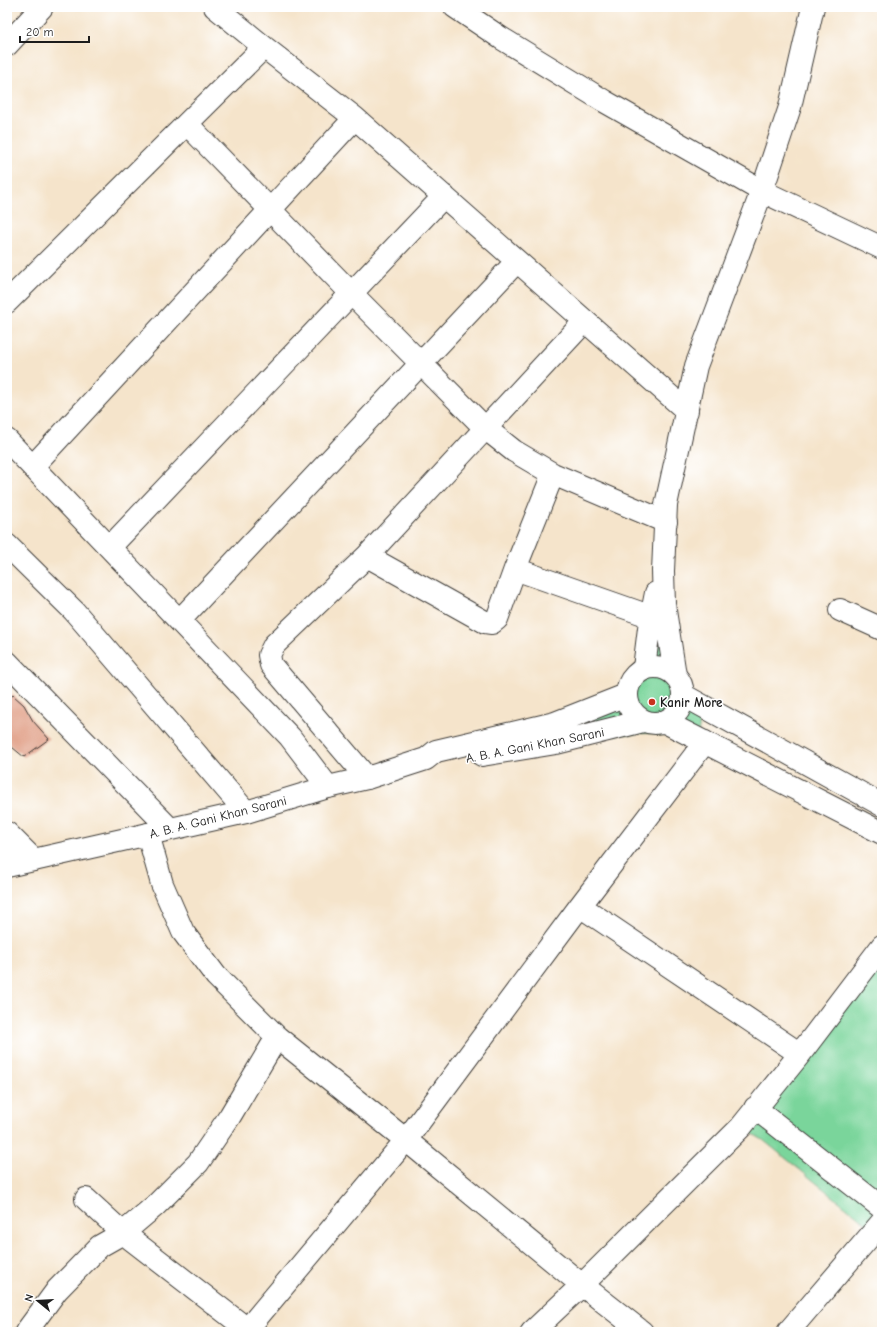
<svg xmlns="http://www.w3.org/2000/svg" width="889" height="1339" viewBox="0 0 889 1339" font-family="'Comic Neue',sans-serif">
<style>
.green{fill:#7ad59b;stroke:#4b785c}
.building{fill:#de977d}
.lines{fill:none;stroke-linecap:round;stroke-linejoin:round}
.minor-casing{stroke:#3d3a36;stroke-width:24}
.secondary-casing{stroke:#3d3a36;stroke-width:24}
.primary-casing{stroke:#3d3a36;stroke-width:24}
.minor{stroke:#fff;stroke-width:22}
.secondary{stroke:#fff;stroke-width:22}
.primary{stroke:#fff;stroke-width:22}
.poi-dot{fill:#c8321e;stroke:#fff;stroke-width:1.5}
.labels{text-anchor:middle;dominant-baseline:central;stroke-width:3;stroke-linejoin:round;paint-order:stroke}
.poi-label{font-size:13px;font-weight:bold;fill:#1c1c1c;stroke:#fff;text-anchor:start}
.street-label{font-size:13px;fill:#1c1c1c;stroke:#fff}
</style>
<rect width="100%" height="100%" fill="#fff"/>
<filter id="ink" filterUnits="userSpaceOnUse"><feTurbulence type="fractalNoise" baseFrequency=".025" numOctaves="2"/><feDisplacementMap in="SourceGraphic" scale="8" xChannelSelector="R" yChannelSelector="G"/><feConvolveMatrix kernelMatrix="1 2 1 2 8 2 1 2 1" color-interpolation-filters="sRGB"/></filter>
<filter id="wash" filterUnits="userSpaceOnUse"><feTurbulence type="fractalNoise" baseFrequency=".012" numOctaves="4" result="noise"/><feDisplacementMap in="SourceGraphic" scale="16" xChannelSelector="R" yChannelSelector="G"/><feGaussianBlur stdDeviation="0.9" result="paint"/><feColorMatrix in="noise" values="0 0 0 0 0 0 0 0 0 0 0 0 0 0 0 0 0 1.4 0 .05"/><feComposite in="paint" operator="in"/></filter>
<g filter="url(#wash)">
<rect width="100%" height="100%" fill="#f5e4cb"/>
<!-- green -->
<path class="green" d="M660 600 676 675 687 700 700 722 697 741 648 733 562 738 632 679Z
M882 945V1236L763 1140 741 1127Z"/>
<g id="blocks">
<!-- building -->
<path class="building" d="M13 695 24 705 33 721 49 739 24 757 7 743V700Z"/>
</g>
</g>
<g filter="url(#ink)">
<use href="#blocks" fill-opacity="0" stroke="#3d3a36" stroke-width="1"/>
<g class="lines">
<!-- minor casing -->
<g class="minor-casing">
<path id="minor" d="M215 7 264 47 355 118 687 411
M455 7 501 38 604 101 762 191 882 248
M7 45 42 7
M187 124 351 293 485 428 514 451 553 474 666 522
M7 302 264 47
M7 440 290 737 328 787
M33 466 355 118
M7 545 74 611 246 812
M110 547 444 196
M367 556 585 321
M515 569 553 474
M840 610 882 629
M180 620 517 261
M7 662 170 829
M367 778 271 665 269 655 274 645 367 556 485 622 492 623 497 619 515 569 652 617
M7 833 34 860
M148 834 162 884 183 932 216 976 277 1037 406 1140 582 1285 642 1332
M580 906 800 1054
M755 1108 882 1208
M86 1199 123 1233 251 1332
M26 1332 57 1290 100 1246 123 1233 156 1205 198 1163 230 1116 277 1037
M245 1332 406 1140 580 906 705 742
M532 1332 582 1285 741 1127 800 1054 882 946
M788 1332 882 1222"/>
</g>
<!-- secondary casing -->
<g class="secondary-casing">
<path id="secondary" d="M644 668 649 628 656 593
M675 675 664 604 663 571 666 505 696 366 762 191 790 107 813 7"/>
</g>
<!-- primary casing -->
<g class="primary-casing">
<path id="primary" d="M627 695a28 28 0 1 1 56 0a28 28 0 1 1-56 0Z
M683 695 882 805
M665 722 882 833
M482 755 556 743 643 721
M7 866 246 812 328 787 367 778 426 759 436 751 555 723 626 695"/>
</g>
<!-- minor -->
<use href="#minor" class="minor"/>
<!-- secondary -->
<use href="#secondary" class="secondary"/>
<!-- primary -->
<use href="#primary" class="primary"/>
</g>
</g>
<!-- markers -->
<circle class="poi-dot" cx="652" cy="702" r="4"/>
<g class="labels">
<!-- poi labels -->
<g class="poi-label">
<text x="660" y="702">Kanir More</text>
</g>
<!-- street labels -->
<g class="street-label">
<text transform="translate(535 745) rotate(-11)">A. B. A. Gani Khan Sarani</text>
<text transform="translate(218 817) rotate(-14)">A. B. A. Gani Khan Sarani</text>
</g>
</g>
<!-- margin -->
<rect width="889" height="1339" fill="none" stroke="#fff" stroke-width="24"/>
<!-- north arrow -->
<g transform="translate(38 1301) rotate(288)" stroke="#ffffff" stroke-width="3" paint-order="stroke">
<path d="M0-3L7 15L0 10L-7 15Z" fill="#1c1c1c"/>
<text y="-6" font-size="11" font-weight="bold" text-anchor="middle" fill="#1c1c1c">N</text>
</g>
<!-- scale -->
<path d="M20 36v6h69v-6" fill="none" stroke="#1c1c1c" stroke-width="2"/>
<text x="26" y="36" font-size="12" fill="#1c1c1c" stroke="#ffffff" stroke-width="3" paint-order="stroke">20 m</text>
</svg>
